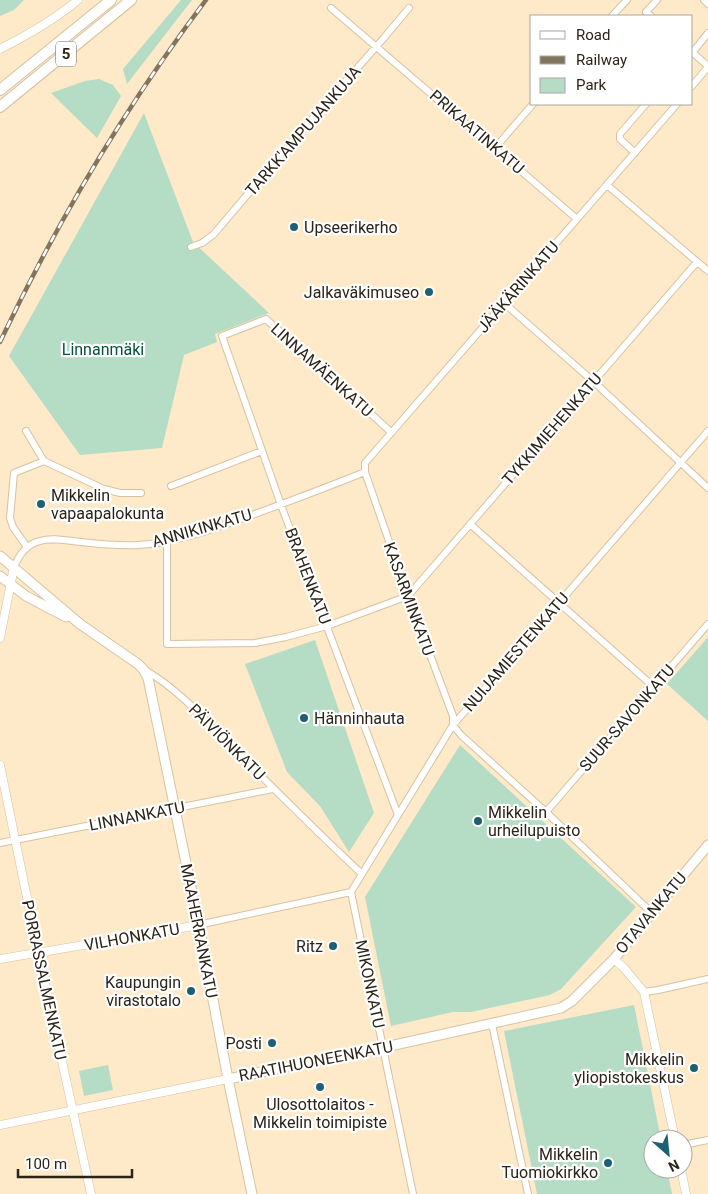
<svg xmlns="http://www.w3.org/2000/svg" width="708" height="1194" viewBox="0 0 708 1194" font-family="Roboto,sans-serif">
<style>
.green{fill:#b5dcc5}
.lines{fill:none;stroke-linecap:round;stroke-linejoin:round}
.minor-casing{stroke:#d6c2a2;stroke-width:8}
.tertiary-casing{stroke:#d6c2a2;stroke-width:9}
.secondary-casing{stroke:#d6c2a2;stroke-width:11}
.trunk-casing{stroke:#d6c2a2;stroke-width:12}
.minor{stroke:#fff;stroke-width:6}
.tertiary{stroke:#fff;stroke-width:8}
.secondary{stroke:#fff;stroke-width:9}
.trunk{stroke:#fff;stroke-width:10}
.rail-casing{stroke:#827560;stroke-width:4.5}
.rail{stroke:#fff;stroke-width:2.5;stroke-dasharray:8;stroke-linecap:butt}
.poi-dot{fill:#1e5f74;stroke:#fff;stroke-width:2}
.labels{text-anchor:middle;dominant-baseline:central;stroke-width:4.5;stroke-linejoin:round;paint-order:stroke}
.shield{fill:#fff;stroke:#6b655d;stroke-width:1}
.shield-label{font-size:15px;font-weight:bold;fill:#2b2317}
.street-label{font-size:16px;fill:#2b2317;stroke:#fff}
.poi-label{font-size:16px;fill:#2b2317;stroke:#fff;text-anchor:end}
.park-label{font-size:16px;fill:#005334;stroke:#fff}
</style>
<rect width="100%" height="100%" fill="#fee9c8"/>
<!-- green -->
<path class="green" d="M0 0H24L14 10 0 16Z
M181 0H192L127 84 123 69Z
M99 79 113 85 121 96 97 138 51 93 85 81Z
M144 113 193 242 269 313 215 334 217 342 184 355 162 448 80 455 9 356Z
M708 637V721L667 684Z
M315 640 374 813 349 852 320 806 287 772 245 664Z
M460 745 636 907 561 989 550 995 471 1012H453L391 1026 365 897Z
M634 1005 661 1139H653V1169H667L672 1194H537L504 1031Z
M108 1065 113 1090 84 1096 79 1071Z"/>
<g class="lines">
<!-- minor casing -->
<g class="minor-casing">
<path id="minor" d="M704 0 708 4
M331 8 577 219
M612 16 627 0
M651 16 646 12 657 0
M692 52 708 66
M692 53 708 33
M692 86 708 67
M495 148 533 104
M635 153 620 139V134L646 104
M607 185 708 271
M191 247 202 243 213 235 299 134 383 39 409 8
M504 303 594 382 708 488
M26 431 44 461
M391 432 266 319 222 336 281 505 398 815
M171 486 262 451
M470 524 654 687
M167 542V644L255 643 286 637 327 626 408 596 697 262
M27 547 13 527 10 518 14 473 44 461 104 489 120 493H141
M14 567C19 555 26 544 40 541 53 537 68 541 81 542 99 544 119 546 138 545 174 543 210 530 244 518 285 503 325 488 365 472
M145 670C181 691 209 724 239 754 279 794 320 835 362 874
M453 725V716L408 596 365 472V463L677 104
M453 725 461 735 546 812 652 913
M546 812 708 624
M0 843 273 789
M351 892 453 725 708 431
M351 892 413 1194
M198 925 351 892
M644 992 658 990 708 979
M492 1024 528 1194
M683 1145 708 1140"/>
</g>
<!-- tertiary casing -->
<g class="tertiary-casing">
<path id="tertiary" d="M0 49C28 35 54 20 78 0
M0 638 14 567
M0 765 36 942 91 1194
M0 959 143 935 198 925
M614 959 624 968 644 992 675 1139
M0 1125 228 1079
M681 1169 686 1194"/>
</g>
<!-- secondary casing -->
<g class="secondary-casing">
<path id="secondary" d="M0 556 80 624 138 664 143 669 148 678 200 931 228 1079 252 1194
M0 576 26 596 66 617
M228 1079 390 1046 561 1008 572 1001 614 959 708 845"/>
</g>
<!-- trunk casing -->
<g class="trunk-casing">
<path id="trunk" d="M0 90 111 0
M0 107 131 0"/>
</g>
<!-- minor -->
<use href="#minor" class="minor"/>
<!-- tertiary -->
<use href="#tertiary" class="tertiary"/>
<!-- secondary -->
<use href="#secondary" class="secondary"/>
<!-- trunk -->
<use href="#trunk" class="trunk"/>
<!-- rail casing -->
<g class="rail-casing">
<path id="rail" d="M0 342C57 222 126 106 206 0"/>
</g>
<!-- rail -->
<use href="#rail" class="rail"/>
</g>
<!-- markers -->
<g class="poi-dot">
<circle cx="294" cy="227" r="5"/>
<circle cx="429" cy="292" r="5"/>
<circle cx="41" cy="504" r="5"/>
<circle cx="304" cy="718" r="5"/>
<circle cx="478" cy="821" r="5"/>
<circle cx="333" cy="946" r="5"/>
<circle cx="191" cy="991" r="5"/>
<circle cx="272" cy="1043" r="5"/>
<circle cx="694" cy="1068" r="5"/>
<circle cx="320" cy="1087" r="5"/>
<circle cx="608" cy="1163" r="5"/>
</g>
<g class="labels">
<!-- shield labels -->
<rect class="shield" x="56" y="41.5" width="20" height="25" rx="4"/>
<g class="shield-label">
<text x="66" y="54">5</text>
</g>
<!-- street labels -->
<g class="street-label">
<text transform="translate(303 131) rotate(-49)">TARKK'AMPUJANKUJA</text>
<text transform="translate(477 132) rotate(41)">PRIKAATINKATU</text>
<text transform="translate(518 287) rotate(-49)">JÄÄKÄRINKATU</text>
<text transform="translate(322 370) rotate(42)">LINNAMÄENKATU</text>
<text transform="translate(552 429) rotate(-49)">TYKKIMIEHENKATU</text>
<text transform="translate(202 528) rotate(-16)">ANNIKINKATU</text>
<text transform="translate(308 576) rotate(69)">BRAHENKATU</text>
<text transform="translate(409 599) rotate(70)">KASARMINKATU</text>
<text transform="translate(516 652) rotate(-49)">NUIJAMIESTENKATU</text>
<text transform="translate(627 718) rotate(-49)">SUUR-SAVONKATU</text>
<text transform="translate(227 742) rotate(45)">PÄIVIÖNKATU</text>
<text transform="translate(137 816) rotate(-11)">LINNANKATU</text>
<text transform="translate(651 913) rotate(-50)">OTAVANKATU</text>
<text transform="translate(199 931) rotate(79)">MAAHERRANKATU</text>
<text transform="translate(132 937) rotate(-10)">VILHONKATU</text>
<text transform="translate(44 980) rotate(78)">PORRASSALMENKATU</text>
<text transform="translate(370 984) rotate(78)">MIKONKATU</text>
<text transform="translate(316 1061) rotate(-11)">RAATIHUONEENKATU</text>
</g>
<!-- poi labels -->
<g class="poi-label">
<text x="304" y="227" text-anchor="start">Upseerikerho</text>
<text x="419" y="292">Jalkaväkimuseo</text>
<text x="51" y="495" text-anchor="start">Mikkelin<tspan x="51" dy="18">vapaapalokunta</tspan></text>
<text x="314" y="718" text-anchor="start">Hänninhauta</text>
<text x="488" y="812" text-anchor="start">Mikkelin<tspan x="488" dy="18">urheilupuisto</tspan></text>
<text x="323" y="946">Ritz</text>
<text x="181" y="982">Kaupungin<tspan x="181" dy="18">virastotalo</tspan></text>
<text x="262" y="1043">Posti</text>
<text x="684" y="1059">Mikkelin<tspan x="684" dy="18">yliopistokeskus</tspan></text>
<text x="320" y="1104" text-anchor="middle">Ulosottolaitos -<tspan x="320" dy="18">Mikkelin toimipiste</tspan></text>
<text x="598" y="1154">Mikkelin<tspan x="598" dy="18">Tuomiokirkko</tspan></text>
</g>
<!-- park labels -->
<g class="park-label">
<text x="103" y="349">Linnanmäki</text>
</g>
</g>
<!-- legend -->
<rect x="530" y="15" width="162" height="90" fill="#ffffff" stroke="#aaa7a2"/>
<rect x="540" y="31" width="25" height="8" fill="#ffffff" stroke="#aaa7a2"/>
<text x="576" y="40" font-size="15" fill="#2b2317">Road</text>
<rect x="540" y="56" width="25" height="8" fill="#827560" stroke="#aaa7a2"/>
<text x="576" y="65" font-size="15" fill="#2b2317">Railway</text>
<rect x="540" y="78" width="25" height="15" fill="#b5dcc5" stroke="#aaa7a2"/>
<text x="576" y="90" font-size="15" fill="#2b2317">Park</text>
<!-- north arrow -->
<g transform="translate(668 1154) rotate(153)"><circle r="24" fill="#ffffff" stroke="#aaa7a2"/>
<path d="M0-4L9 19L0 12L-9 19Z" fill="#1e5f74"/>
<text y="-8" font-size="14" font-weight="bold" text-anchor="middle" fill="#2b2317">N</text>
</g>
<!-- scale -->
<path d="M18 1169v8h114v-8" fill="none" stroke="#2b2317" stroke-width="2.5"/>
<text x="25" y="1169" font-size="15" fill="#2b2317" stroke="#ffffff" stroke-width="4" paint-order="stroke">100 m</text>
</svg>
